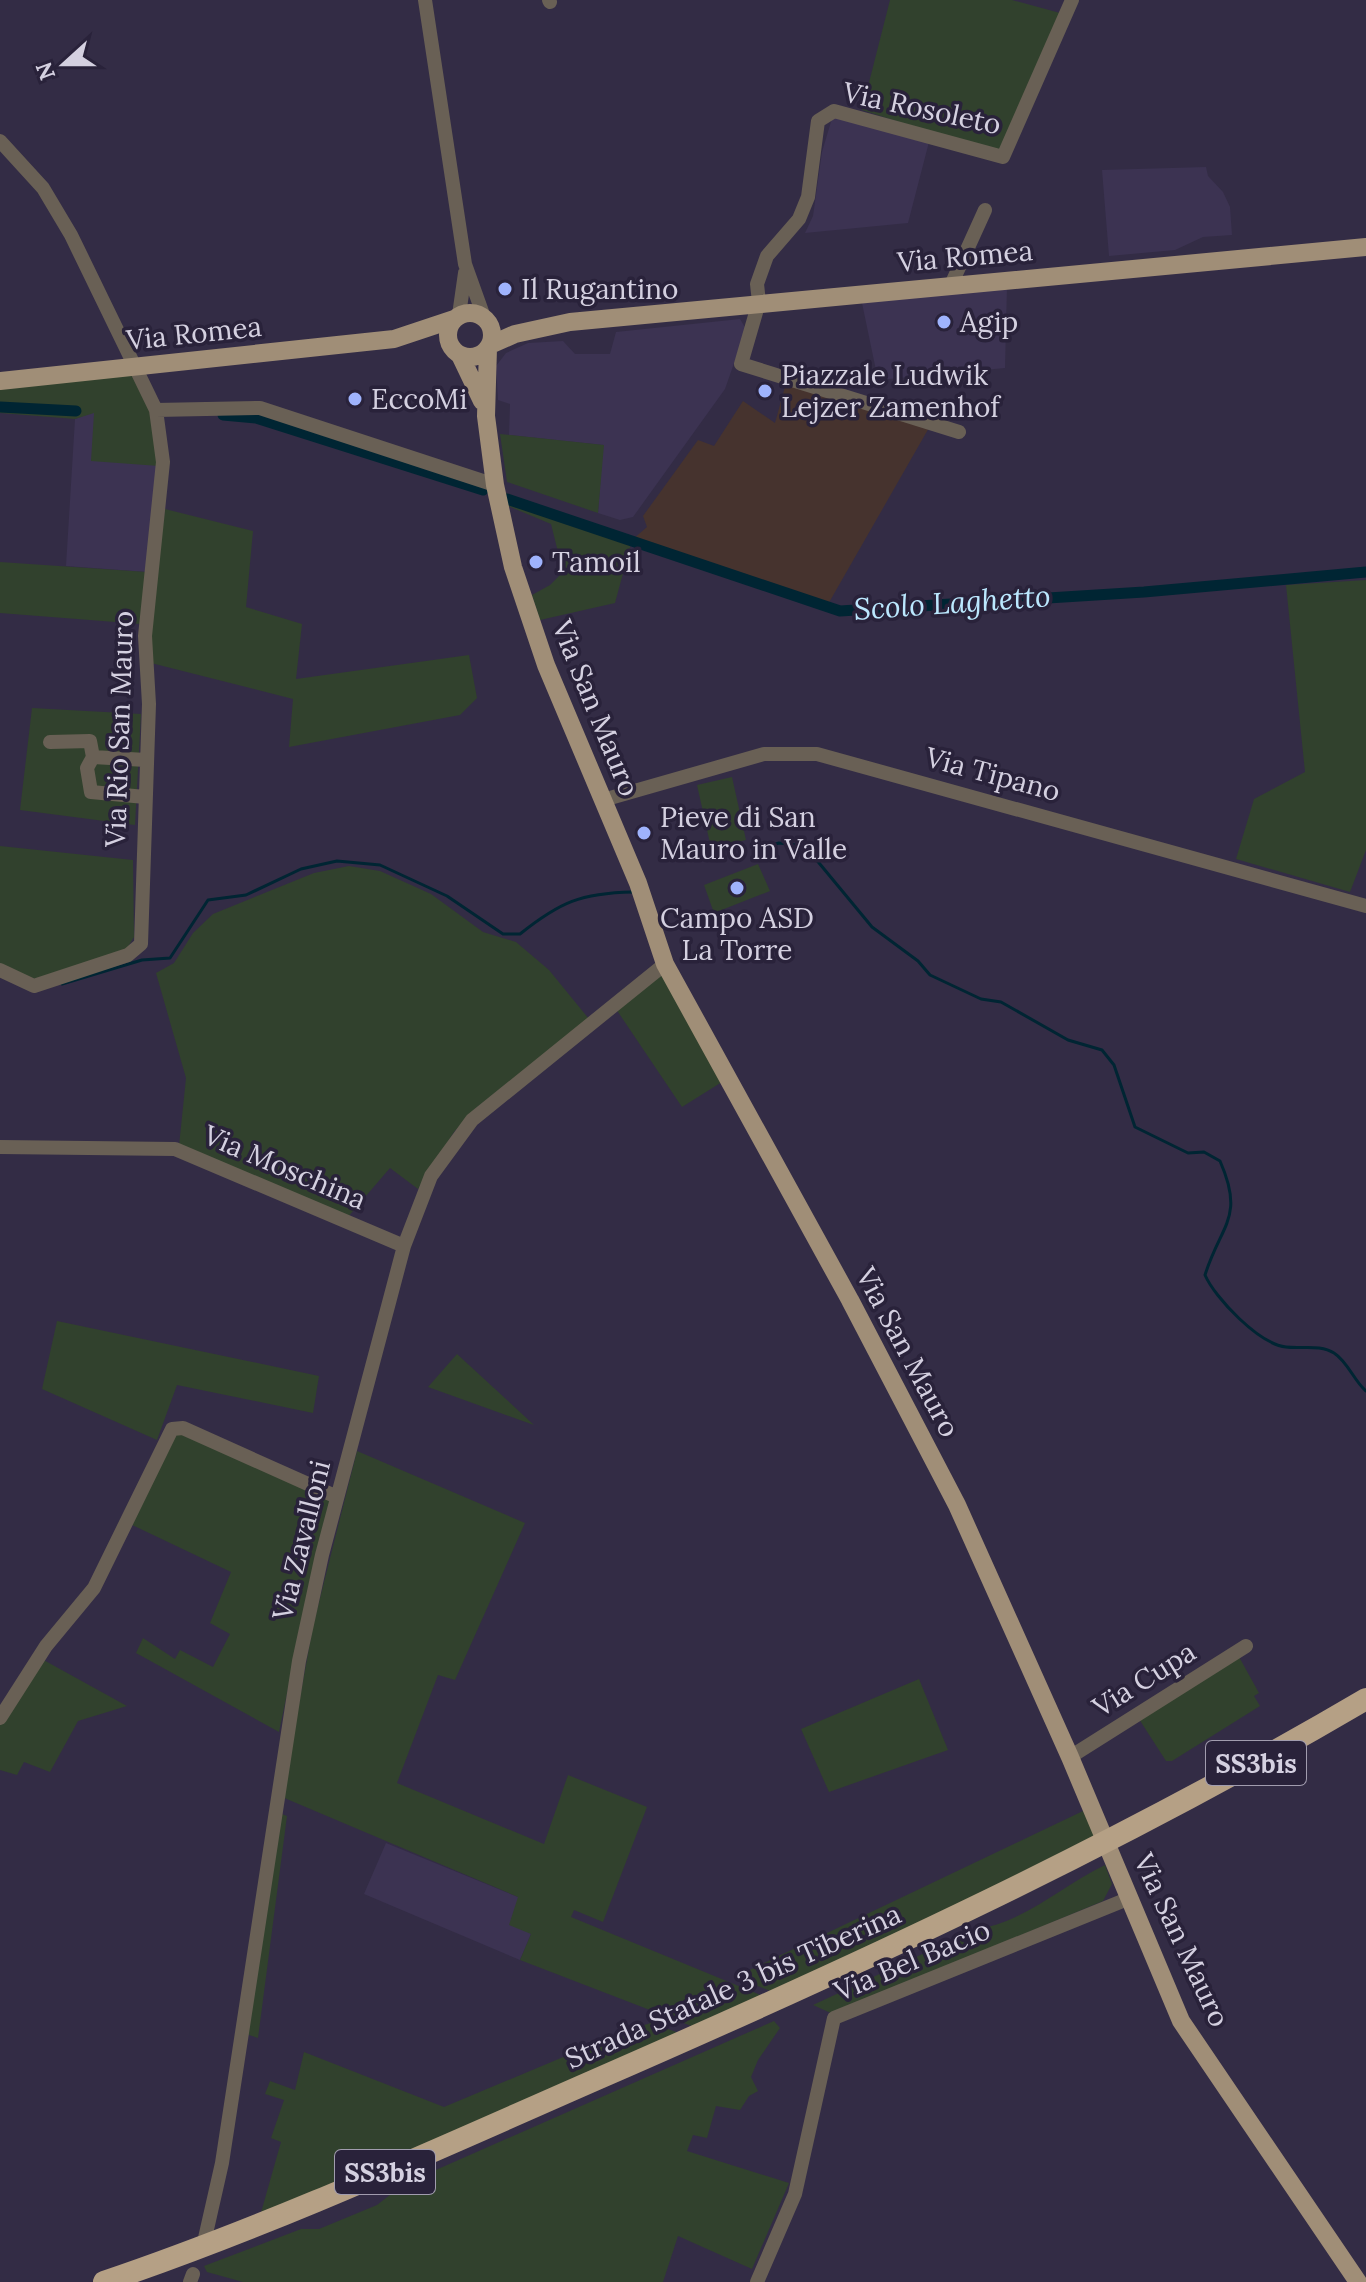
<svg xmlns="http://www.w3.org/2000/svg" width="1366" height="2282" viewBox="0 0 1366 2282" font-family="Lora,serif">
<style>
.commercial{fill:#46332e}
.built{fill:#3c3352}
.green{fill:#31412d}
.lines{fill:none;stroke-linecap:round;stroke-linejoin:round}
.stream{stroke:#002533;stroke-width:3}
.canal{stroke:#002533;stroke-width:11}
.minor{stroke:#696055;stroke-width:14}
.major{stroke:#a08e77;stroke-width:18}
.highway{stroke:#b5a085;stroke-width:22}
.poi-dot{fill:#9fb3fd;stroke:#29223a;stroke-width:3}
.labels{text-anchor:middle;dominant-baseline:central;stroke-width:7;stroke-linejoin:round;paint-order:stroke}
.shield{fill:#29223a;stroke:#a19cae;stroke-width:2}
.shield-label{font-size:26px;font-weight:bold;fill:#d4d0e0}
.street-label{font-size:28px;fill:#d4d0e0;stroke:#29223a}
.poi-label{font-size:28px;fill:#d4d0e0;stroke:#29223a;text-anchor:start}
.water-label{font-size:30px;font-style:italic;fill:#bbe8fe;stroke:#29223a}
</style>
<rect width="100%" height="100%" fill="#332c45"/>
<!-- commercial -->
<path class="commercial" d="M786 383 930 426 827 606 632 540 647 527 643 516 698 440 714 446 743 401 775 423Z"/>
<!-- built -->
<path class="built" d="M833 115 929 142 908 223 805 233 813 216 822 152Z
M1206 167 1208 176 1223 192 1230 207 1232 235 1203 237 1175 250 1109 256 1102 170Z
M1007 287 1005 368 878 380 862 303Z
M740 319 746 329 725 389 633 517 620 520 598 513 603 445 509 435 510 404 498 400 496 366 506 353 528 343 563 341 575 354H610L616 332Z
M94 412 159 466 147 572 66 566 75 419Z
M386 1843 518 1897 531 1934 520 1960 364 1894Z"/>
<!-- green -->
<path class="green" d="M890 0H1012L1060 13 1004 147 992 152 862 110Z
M126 373 137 377C151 405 155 434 159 466L91 461 94 413 75 419 0 413V386Z
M500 434 604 445 598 513 507 482Z
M506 493 632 540 615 603 540 620 532 595 550 585 563 572 551 524 508 506Z
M165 509 253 531 246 607 302 624 296 679 469 655 477 698 460 715 289 747 293 699 151 663 149 629Z
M0 562 147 572 141 624 0 613Z
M1366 580V850L1350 892 1236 859 1254 799 1305 772 1286 585Z
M32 708 141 714 135 825 20 810Z
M732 777 746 840 711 848 697 785Z
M0 846 133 860 134 937 126 950 51 977 31 979 0 964Z
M758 864 770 891 714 913 704 885Z
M349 866 380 871 431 894 483 932 516 942 549 970 589 1019 476 1108 454 1132 418 1189 390 1168 347 1218 179 1146 186 1078 156 973 174 963 193 933 213 914 314 873Z
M664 971 722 1082 682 1107 616 1009Z
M57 1321 319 1376 313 1413 177 1385 157 1440 42 1389Z
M457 1354 534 1425 428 1387Z
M173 1431 332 1498 305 1607 279 1732 136 1653 143 1638 175 1659 180 1650 213 1667 230 1634 210 1623 231 1572 128 1523Z
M357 1451 525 1523 455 1680 438 1675 397 1783 544 1844 568 1775 647 1807 603 1922 574 1910 571 1917 763 1996 694 2027 520 1960 531 1934 509 1925 518 1897 282 1797 313 1626Z
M1238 1655 1259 1693 1254 1696 1260 1706 1172 1761H1166L1139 1719Z
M40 1658 127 1706 78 1721 50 1772 24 1762 17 1775 0 1770V1724Z
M919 1679 948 1750 829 1792 801 1729Z
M1083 1811 1098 1842 773 1992 735 1977Z
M279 1813 287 1816 258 2038 246 2034Z
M1105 1865 1112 1884 1103 1901 833 2014 813 2005 974 1930C1025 1922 1060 1887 1105 1865Z
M774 2021 780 2028 758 2060 751 2077 758 2091 749 2096 740 2110 716 2106 707 2138 693 2135 687 2151 789 2183 752 2269 678 2236 663 2282H243L207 2272 204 2266 301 2229H319L377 2205 404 2184Z
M651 2023 679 2033 260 2216 281 2142 271 2138 284 2100 265 2094 270 2081 295 2090 304 2052 444 2107 625 2031Z"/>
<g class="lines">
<!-- stream -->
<path class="stream" d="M759 849 779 843 805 846 872 927 918 961 930 975 981 999 1001 1002 1068 1040 1102 1050 1114 1065 1135 1127 1188 1153 1204 1152 1220 1161C1245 1218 1221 1224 1205 1275 1215 1298 1259 1344 1286 1347 1301 1349 1321 1344 1334 1353 1348 1362 1354 1381 1366 1391
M62 984 142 960 170 958 208 900 246 895 301 869 337 861 380 865 447 896 503 934H520C560 902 581 893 633 892"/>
<!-- canal -->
<path class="canal" d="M0 407 76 411
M223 415 256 418 483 490
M507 499 840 611 1144 592 1366 572"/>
<!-- minor -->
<path class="minor" d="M425 0 465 264 484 317
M549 0 550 2
M0 141 43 188 71 235 156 410 163 462 145 636 149 704 141 944 128 955 34 986 0 970
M951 285 985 210
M459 315 465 273
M156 410 260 408 495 485
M959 432 741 364 759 302 757 284 767 256 799 219 808 197 818 121 834 111 1003 157 1072 0
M50 742 90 741 93 757 146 760
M93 757 87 768 91 792 145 797
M603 800 764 754H817L1366 906
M0 1147 175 1149 404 1246
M0 1718 46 1646 94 1588 172 1429 183 1428 337 1497
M1070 1757 1246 1646
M205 2238 222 2163 299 1661 322 1555 404 1246 431 1176 472 1120 665 964
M190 2282 193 2274
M757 2282 795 2194 834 2018 1130 1898"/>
<!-- major -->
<path class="major" d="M448 335a22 22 0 1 1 44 0a22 22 0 1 1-44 0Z
M490 345 515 334 570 322 1366 247
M488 348 486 416 495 485 513 567 546 665 638 883 665 964 850 1300 957 1505 1070 1757 1181 2021 1358 2282
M460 355 482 401
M0 381 394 339 454 319"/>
<!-- highway -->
<path class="highway" d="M104 2282C272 2225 433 2151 595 2080 859 1965 1118 1845 1366 1699"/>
</g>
<!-- markers -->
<g class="poi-dot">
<circle cx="505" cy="289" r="8"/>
<circle cx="944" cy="322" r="8"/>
<circle cx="765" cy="391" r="8"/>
<circle cx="355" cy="399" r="8"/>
<circle cx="536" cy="562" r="8"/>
<circle cx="644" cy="833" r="8"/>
<circle cx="737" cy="888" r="8"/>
</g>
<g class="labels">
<!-- shield labels -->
<g class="shield">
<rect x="1206" y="1741" width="100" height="44" rx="6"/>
<rect x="335" y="2150" width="100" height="44" rx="6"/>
</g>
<g class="shield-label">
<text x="1256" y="1763">SS3bis</text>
<text x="385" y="2172">SS3bis</text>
</g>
<!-- street labels -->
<g class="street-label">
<text transform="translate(922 108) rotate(12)">Via Rosoleto</text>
<text transform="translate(965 256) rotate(-5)">Via Romea</text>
<text transform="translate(194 333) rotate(-6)">Via Romea</text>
<text transform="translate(596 708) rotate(68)">Via San Mauro</text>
<text transform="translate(119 729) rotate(-88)">Via Rio San Mauro</text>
<text transform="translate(993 774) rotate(15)">Via Tipano</text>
<text transform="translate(285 1167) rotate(23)">Via Moschina</text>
<text transform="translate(908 1352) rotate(62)">Via San Mauro</text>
<text transform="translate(301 1540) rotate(-76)">Via Zavalloni</text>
<text transform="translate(1144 1679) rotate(-32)">Via Cupa</text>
<text transform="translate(1182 1940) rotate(65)">Via San Mauro</text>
<text transform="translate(912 1960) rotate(-23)">Via Bel Bacio</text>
<text transform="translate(733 1986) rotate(-24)">Strada Statale 3 bis Tiberina</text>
</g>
<!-- poi labels -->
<g class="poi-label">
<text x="521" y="289">Il Rugantino</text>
<text x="960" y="322">Agip</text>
<text x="781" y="375">Piazzale Ludwik<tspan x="781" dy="32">Lejzer Zamenhof</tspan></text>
<text x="371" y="399">EccoMi</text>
<text x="552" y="562">Tamoil</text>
<text x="660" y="817">Pieve di San<tspan x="660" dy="32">Mauro in Valle</tspan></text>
<text x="737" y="918" text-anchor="middle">Campo ASD<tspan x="737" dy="32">La Torre</tspan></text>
</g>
<!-- water labels -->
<g class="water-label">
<text transform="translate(952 602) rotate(-4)">Scolo Laghetto</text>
</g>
</g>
<!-- north arrow -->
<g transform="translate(64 64) rotate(249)" stroke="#29223a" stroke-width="6" paint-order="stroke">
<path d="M0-6L14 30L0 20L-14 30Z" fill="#d4d0e0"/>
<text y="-12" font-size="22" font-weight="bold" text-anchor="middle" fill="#d4d0e0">N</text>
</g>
</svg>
